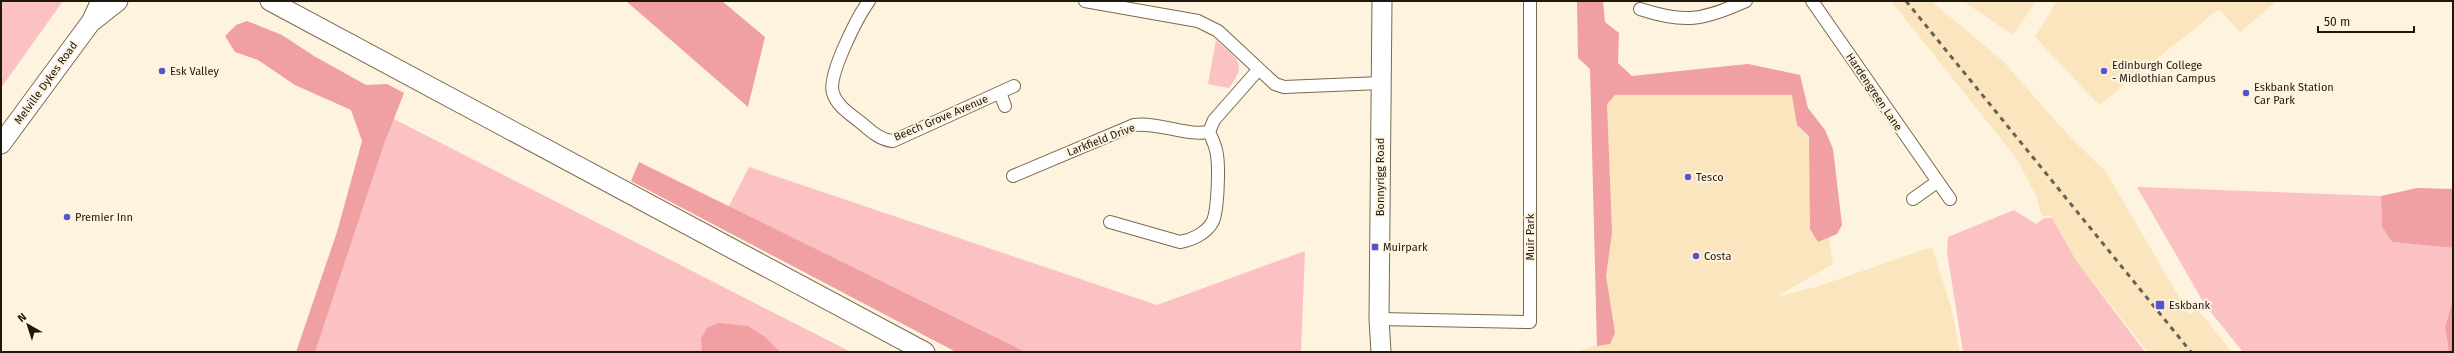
<svg xmlns="http://www.w3.org/2000/svg" width="2454" height="353" viewBox="0 0 2454 353" font-family="'Fira Sans',sans-serif">
<style>
.built{fill:#fae5be}
.green{fill:#fcc1c2}
.forest{fill:#f09fa3}
.lines{fill:none;stroke-linecap:round;stroke-linejoin:round}
.minor-casing{stroke:#7a6a4e;stroke-width:14}
.primary-casing{stroke:#7a6a4e;stroke-width:21}
.minor{stroke:#fff;stroke-width:12}
.primary{stroke:#fff;stroke-width:19}
.rail{stroke:#696153;stroke-width:3;stroke-dasharray:5 5;stroke-linecap:butt}
.poi-dot{fill:#5455cc;stroke:#fdf3df;stroke-width:1.5}
.labels{text-anchor:middle;dominant-baseline:central;stroke-width:4;stroke-linejoin:round;paint-order:stroke}
.poi-label{font-size:11px;fill:#1e170c;stroke:#fdf3df;text-anchor:start}
.street-label{font-size:11px;fill:#1e170c;stroke:#fdf3df}
</style>
<rect width="100%" height="100%" fill="#fdf3df"/>
<!-- built -->
<path class="built" d="M1891 1H1931L2003 61 2069 136 2106 172 2189 314 2198 310 2232 352H2148L2077 262 2051 216H2042L2036 196 2017 159Z
M1963 1H2036L2013 35Z
M2057 1H2277L2240 32 2219 9 2099 105 2035 37Z
M1748 64 1800 75 1808 108 1833 264 1776 297 1819 286 1932 247 1951 307 1960 352H1575L1597 345 1591 80Z"/>
<!-- green -->
<path class="green" d="M1 1H63L1 88Z
M1216 40C1236 60 1249 61 1229 88L1208 84Z
M382 113 851 352H306Z
M749 167 1157 305 1305 251 1301 352H1016L728 208Z
M2137 187 2381 196 2382 227 2392 242 2453 248V299L2445 327 2449 352H2243L2205 305Z
M2014 210 2036 224 2044 218H2052L2077 262 2145 352H1963L1947 252 1948 237Z"/>
<!-- forest -->
<path class="forest" d="M626 1H722L765 37 748 107Z
M1577 1H1603L1605 22 1619 33 1618 63 1632 76 1748 64 1800 75 1808 108 1825 130 1833 149 1842 225 1837 234 1818 242 1810 229 1809 136 1797 125 1792 95H1615L1607 104 1612 233 1606 276 1615 333 1610 344 1597 346 1590 69 1578 58Z
M247 21 282 35 314 56 366 85 387 84 404 93 384 144 315 352H296L337 232 362 141 351 110 295 85 258 60 235 52 225 36 236 25Z
M639 162 1025 352H956L631 181Z
M2417 188 2453 189V248L2392 242 2382 227 2381 196Z
M2453 299V352H2449L2445 327Z
M719 323 748 326 765 337 780 352H702L701 339 707 328Z"/>
<g class="lines">
<!-- minor casing -->
<g class="minor-casing">
<path id="minor" d="M869 1C858 16 827 76 833 93 837 106 850 114 860 122 870 130 879 140 893 141L1014 86
M1085 1 1198 21 1218 31 1275 84 1284 87 1381 83
M1812 1 1950 199
M1640 9C1686 24 1702 20 1746 1
M1000 93 1005 106
M1013 176 1134 125C1160 122 1184 136 1209 132L1214 120 1258 70
M1913 199 1937 182
M1110 222 1180 242C1192 240 1207 233 1213 221 1218 209 1219 168 1217 155 1216 147 1213 140 1209 132
M1379 319 1530 322V1"/>
</g>
<!-- primary casing -->
<g class="primary-casing">
<path id="primary" d="M270 1 925 352
M94 20 118 1
M1 144 91 22 101 1
M1381 352 1379 319 1382 1"/>
</g>
<!-- minor -->
<use href="#minor" class="minor"/>
<!-- primary -->
<use href="#primary" class="primary"/>
<!-- rail -->
<path class="rail" d="M1906 1 2191 352"/>
</g>
<!-- markers -->
<g class="poi-dot">
<circle cx="162" cy="71" r="4"/>
<circle cx="2104" cy="71" r="4"/>
<circle cx="2246" cy="93" r="4"/>
<circle cx="1688" cy="177" r="4"/>
<circle cx="67" cy="217" r="4"/>
<rect x="1371" y="243" width="8" height="8" rx="2"/>
<circle cx="1696" cy="256" r="4"/>
<rect x="2155" y="300" width="10" height="10" rx="2"/>
</g>
<g class="labels">
<!-- poi labels -->
<g class="poi-label">
<text x="2112" y="65">Edinburgh College<tspan x="2112" dy="13">- Midlothian Campus</tspan></text>
<text x="170" y="71">Esk Valley</text>
<text x="2254" y="87">Eskbank Station<tspan x="2254" dy="13">Car Park</tspan></text>
<text x="1696" y="177">Tesco</text>
<text x="75" y="217">Premier Inn</text>
<text x="1383" y="247">Muirpark</text>
<text x="1704" y="256">Costa</text>
<text x="2169" y="305">Eskbank</text>
</g>
<!-- street labels -->
<g class="street-label">
<text transform="translate(46 83) rotate(-54)">Melville Dykes Road</text>
<text transform="translate(1874 92) rotate(56)">Hardengreen Lane</text>
<text transform="translate(941 118) rotate(-23)">Beech Grove Avenue</text>
<text transform="translate(1101 140) rotate(-21)">Larkfield Drive</text>
<text transform="translate(1380 177) rotate(-90)">Bonnyrigg Road</text>
<text transform="translate(1530 237) rotate(-90)">Muir Park</text>
</g>
</g>
<!-- border -->
<rect width="2454" height="353" fill="none" stroke="#1e170c" stroke-width="4"/>
<!-- north arrow -->
<g transform="translate(28 325) rotate(321)" stroke="#fdf3df" stroke-width="3" paint-order="stroke">
<path d="M0-3L7 15L0 10L-7 15Z" fill="#1e170c"/>
<text y="-6" font-size="11" font-weight="bold" text-anchor="middle" fill="#1e170c">N</text>
</g>
<!-- scale -->
<path d="M2318 26v6h96v-6" fill="none" stroke="#1e170c" stroke-width="2"/>
<text x="2324" y="26" font-size="12" fill="#1e170c" stroke="#fdf3df" stroke-width="3" paint-order="stroke">50 m</text>
</svg>
